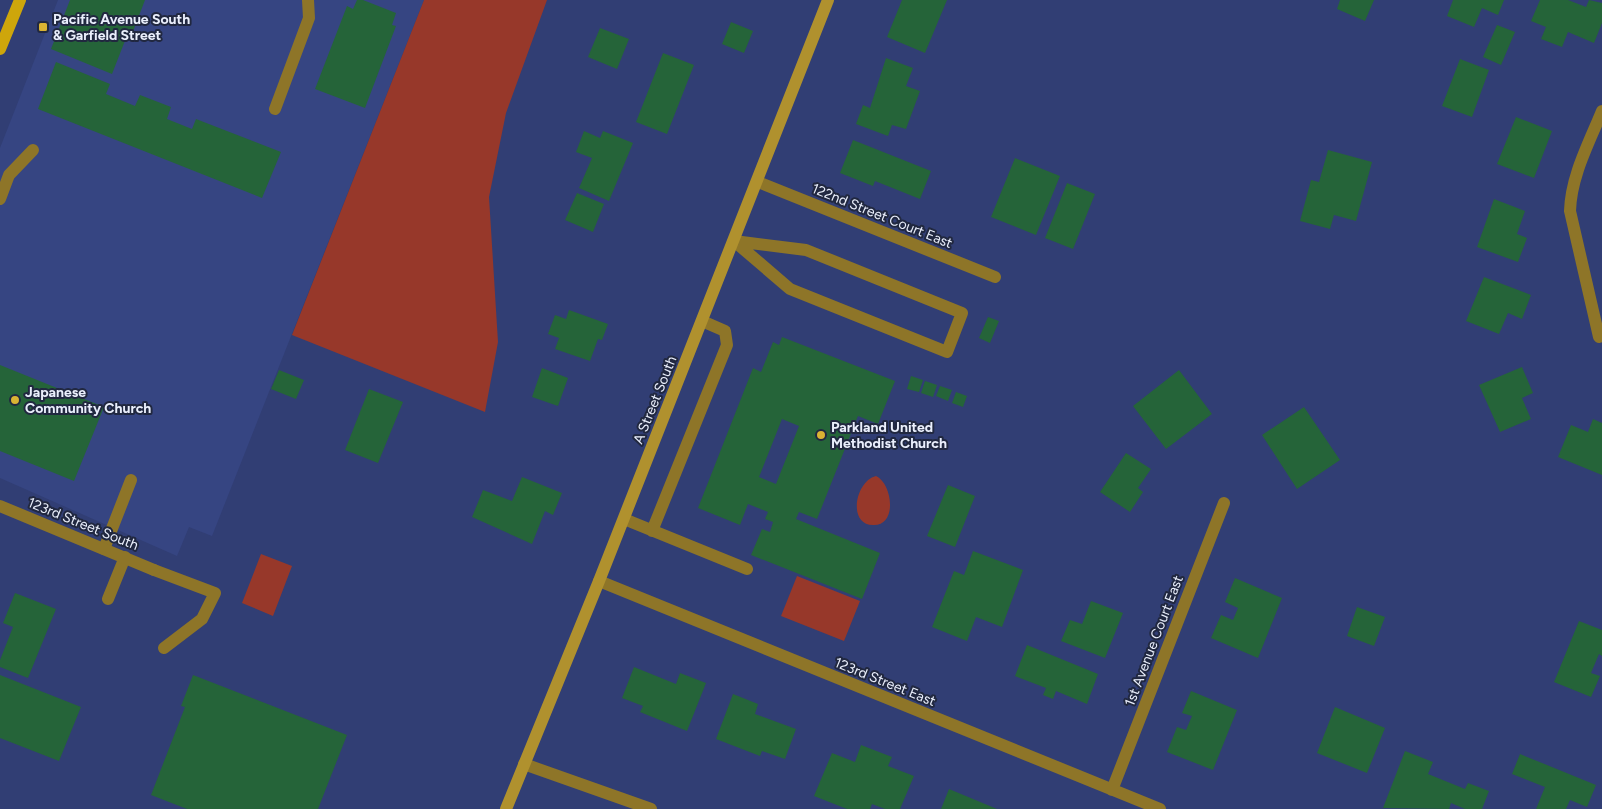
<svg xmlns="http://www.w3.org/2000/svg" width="1602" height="809" viewBox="0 0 1602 809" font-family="Figtree,sans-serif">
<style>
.built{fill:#364582}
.green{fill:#97382a}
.building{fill:#256439;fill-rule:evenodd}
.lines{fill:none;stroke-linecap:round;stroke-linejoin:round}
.lane{stroke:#8e7528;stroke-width:12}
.street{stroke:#8e7528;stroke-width:12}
.secondary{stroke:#b0912e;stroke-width:12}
.primary{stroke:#cea60b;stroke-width:12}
.poi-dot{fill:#dab333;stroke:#212840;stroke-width:2}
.labels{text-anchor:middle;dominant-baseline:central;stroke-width:4;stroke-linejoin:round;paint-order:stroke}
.poi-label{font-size:14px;font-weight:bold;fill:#eaeffc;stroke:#212840;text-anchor:start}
.street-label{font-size:14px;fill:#eaeffc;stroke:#212840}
</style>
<rect width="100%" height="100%" fill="#313e74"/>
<!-- built -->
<path class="built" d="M58 0H424L212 536 189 527 177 556 0 478V148Z"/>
<!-- green -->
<path class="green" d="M424 0H547L506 113 489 197 498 342 485 412 292 335Z
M876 476C892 483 898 525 874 525 847 526 855 481 876 476Z
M261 554 292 566 273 616 242 603Z
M797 576 860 601 844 641 781 616Z"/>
<!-- building -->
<path class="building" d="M70 0H145L132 34 128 33 112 74 51 49Z
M357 0H363L396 13 392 25 396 26 365 108 315 89 347 6 353 9Z
M902 0H947L925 53 887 37Z
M1340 0H1374L1365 21 1337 9Z
M1453 0H1504L1498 15 1482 8 1474 27 1447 16Z
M1540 0H1568L1586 7 1589 0 1602 3V23L1594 43 1568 32 1562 47 1541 39 1546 27 1531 21Z
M731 22 753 31 744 53 722 44Z
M1497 25 1515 32 1501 65 1483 57Z
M600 28 629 39 617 69 588 57Z
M663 53 694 65 667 134 636 122Z
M886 58 913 68 906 86 920 91 906 129 892 125 888 136 856 124 863 105 870 108Z
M1460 59 1489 70 1472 117 1442 106Z
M56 62 110 84 106 94 135 106 140 95 171 107 167 119 192 129 196 119 281 152 262 198 38 109Z
M1516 117 1552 131 1534 178 1497 164Z
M584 131 600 138 603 131 633 143 609 201 579 188 592 158 576 152Z
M853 140 931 171 920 199 875 181 873 186 840 173Z
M1328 150 1372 162 1356 221 1334 215 1330 229 1300 221 1311 180 1319 182Z
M1015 158 1060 176 1036 235 991 217Z
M1067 183 1095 194 1073 249 1045 238Z
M577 193 604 204 593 232 565 220Z
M1494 199 1525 211 1517 234 1527 238 1518 262 1477 247Z
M1484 277 1531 295 1522 319 1508 313 1499 334 1466 321Z
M569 310 608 324 602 340 598 339 590 361 555 349 559 338 548 334 555 315 566 319Z
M988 317 999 321 990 343 979 338Z
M782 337 895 381 878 424 858 416 817 519 799 512 796 519 880 553 862 599 751 555 762 529 770 532 773 522 765 519 768 512 748 504 740 525 698 508 753 368 761 372 773 342 779 345ZM782 419 799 426 776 484 759 477Z
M0 365 104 407 74 481 0 451Z
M1522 367 1533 393 1522 398 1531 419 1500 432 1479 385Z
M542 368 568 378 558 406 532 397Z
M279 370 304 380 296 399 271 389Z
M1179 370 1212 414 1166 449 1133 406Z
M911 376 923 380 919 392 907 389Z
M925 381 937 385 933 397 921 393Z
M940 386 952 390 948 401 936 396Z
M369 389 403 402 378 463 345 450Z
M956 392 967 396 963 407 952 403Z
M1304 407 1340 460 1297 489 1262 435Z
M1593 419 1602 423V475L1558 457 1571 425 1588 432Z
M1126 453 1151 469 1138 488 1143 492 1130 512 1100 492Z
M522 477 562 493 553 515 545 511 532 544 472 517 483 490 512 501Z
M948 485 975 496 955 547 927 536Z
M973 551 1023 570 1002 627 976 617 967 641 932 627 954 571 964 575Z
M1235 578 1282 598 1258 658 1211 638 1221 615 1233 620 1238 608 1225 602Z
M15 593 56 609 28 678 0 667V660L13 627 3 623Z
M1091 601 1123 613 1105 658 1061 641 1070 620 1082 624Z
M1357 607 1385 617 1374 646 1347 636Z
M1579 621 1602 630V656L1599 654 1591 673 1600 676 1591 697 1554 682Z
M1027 645 1098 674 1087 704 1056 691 1053 699 1043 695 1046 688 1015 676Z
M634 667 676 684 680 673 706 683 687 731 640 712 643 706 622 698Z
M0 675 81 707 59 761 0 738Z
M193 675 347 735 318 809H187L151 795 185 707 181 706Z
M1191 691 1237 710 1213 770 1167 752 1177 727 1186 730 1192 716 1182 713Z
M733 694 758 704 755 714 796 729 785 759 762 751 760 756 716 739Z
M1335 707 1385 728 1367 773 1317 753Z
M861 745 892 757 888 766 914 776 900 809H885L872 804 870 809H847L814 796 832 753 855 762Z
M1405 751 1433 762 1428 774 1465 789 1468 783 1489 791 1482 809H1465L1451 803 1449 809 1383 808Z
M1520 754 1596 785 1587 807 1570 800 1566 809H1536L1545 787 1512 774Z
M949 789 997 809H941Z"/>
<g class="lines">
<!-- lane -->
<path class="lane" d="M275 109 309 18 308 0
M0 199 9 175 33 150
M734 241 806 250 962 313 947 352 790 289Z
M624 519 747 569
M652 531 727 345 725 331 702 321
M104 549 131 480
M154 570 215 593 202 619 164 648
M108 599 125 557"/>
<!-- street -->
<path class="street" d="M758 182 995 277
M1599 337 1570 211C1571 176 1589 143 1602 111
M0 506 154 570
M599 581 1160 809
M524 764 651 809
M1112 790 1224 503"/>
<!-- secondary -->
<path class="secondary" d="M506 809 599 581 828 0"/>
<!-- primary -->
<path class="primary" d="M0 49 20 0"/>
</g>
<!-- markers -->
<g class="poi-dot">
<rect x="38" y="22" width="10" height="10" rx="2.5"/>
<circle cx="15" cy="400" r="5"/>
<circle cx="821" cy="435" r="5"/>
</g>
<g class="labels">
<!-- poi labels -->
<g class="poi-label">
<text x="53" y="19">Pacific Avenue South<tspan x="53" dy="16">&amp; Garfield Street</tspan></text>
<text x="25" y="392">Japanese<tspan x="25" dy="16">Community Church</tspan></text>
<text x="831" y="427">Parkland United<tspan x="831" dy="16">Methodist Church</tspan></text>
</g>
<!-- street labels -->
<g class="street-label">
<text transform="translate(882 216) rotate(22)">122nd Street Court East</text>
<text transform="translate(655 400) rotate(-68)">A Street South</text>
<text transform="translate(83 524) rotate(22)">123rd Street South</text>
<text transform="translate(1154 641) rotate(-69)">1st Avenue Court East</text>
<text transform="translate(885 682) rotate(22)">123rd Street East</text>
</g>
</g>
</svg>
